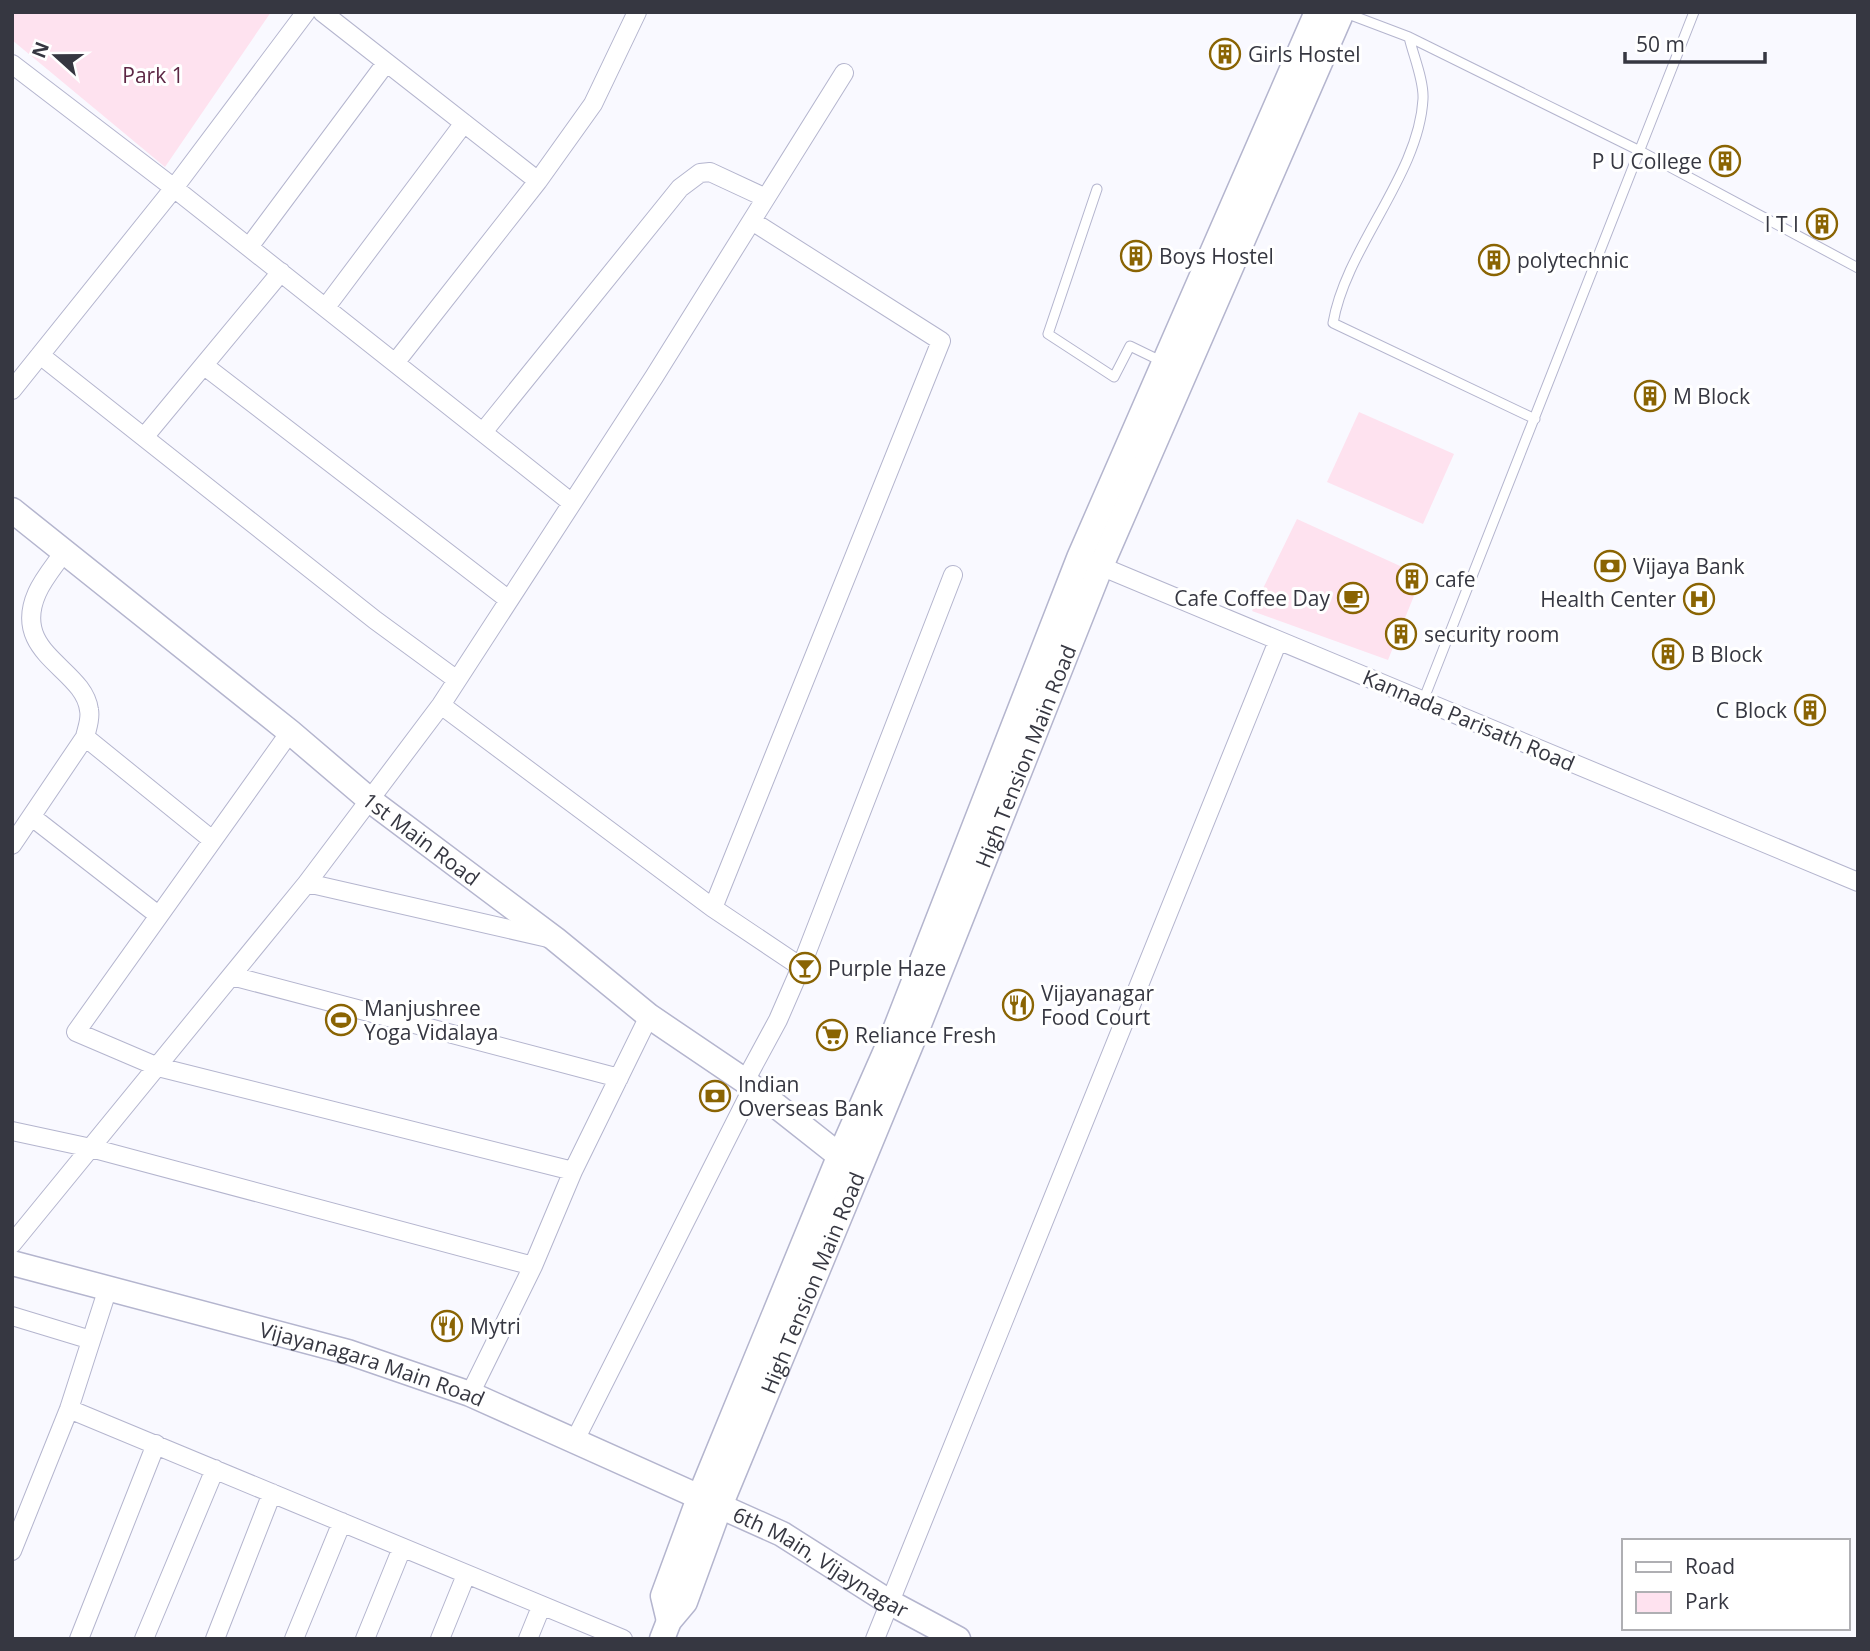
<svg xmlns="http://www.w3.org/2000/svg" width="1870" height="1651" viewBox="0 0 1870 1651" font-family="'Open Sans',sans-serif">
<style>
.green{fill:#fee2ef}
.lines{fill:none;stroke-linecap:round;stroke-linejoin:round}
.lane-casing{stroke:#b4b5ce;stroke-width:11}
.street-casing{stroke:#b4b5ce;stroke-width:20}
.secondary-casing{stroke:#b4b5ce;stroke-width:27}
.lane{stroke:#fff;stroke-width:9}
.street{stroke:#fff;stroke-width:18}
.secondary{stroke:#fff;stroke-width:24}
.labels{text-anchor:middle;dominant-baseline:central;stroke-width:6;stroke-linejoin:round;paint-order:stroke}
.poi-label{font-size:21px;fill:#363741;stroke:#fff;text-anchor:start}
.park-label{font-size:21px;fill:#5d2745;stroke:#fff}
.street-label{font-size:21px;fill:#363741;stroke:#fff}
</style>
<rect width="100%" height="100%" fill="#f9f9ff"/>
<!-- green -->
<path class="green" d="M12 12H271L165 167 12 40Z
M1359 412 1454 454 1423 524 1327 482Z
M1297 519 1422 576 1388 660 1252 611Z"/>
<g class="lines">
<!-- lane casing -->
<g class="lane-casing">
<path id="lane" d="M1343 12 1409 37 1642 152 1858 268
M1409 37C1413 55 1424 80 1423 99 1419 175 1346 247 1333 323L1535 419
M1097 189 1048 334 1114 377 1130 346 1163 362
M1423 701 1694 12"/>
</g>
<!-- street casing -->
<g class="street-casing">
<path id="street" d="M322 12 538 181
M12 64 174 188 572 503
M249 247 386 63
M326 307 464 123
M40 355 375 620 457 680
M395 363 538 181 593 104 637 12
M206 367 509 600
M12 390 174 188 306 12
M483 432 680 188 700 173 710 172 766 198
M145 436 281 272
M1093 563 1858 882
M441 705 713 908 801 967
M290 732 76 1032 158 1067 573 1171
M85 737 211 839
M32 817 158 915
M12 845 85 737C87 728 91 719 89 710 84 668 10 654 37 593 43 579 55 565 64 552
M307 883 548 938
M713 908 941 341 752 221
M232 976 619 1078
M745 1081 778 1020 801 967 953 575
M12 1131 91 1148 533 1266
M12 1244 307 883 441 705 654 377 844 73
M12 1316 91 1340
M470 1394 533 1266 573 1171 649 1016
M69 1409 623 1639
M574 1442 753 1087
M12 1551 69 1409 108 1288
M79 1639 156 1444
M144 1639 215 1469
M215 1639 272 1493
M294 1639 342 1522
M365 1639 402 1548
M440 1639 466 1575
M528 1639 541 1607
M875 1639 1278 641"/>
</g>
<!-- secondary casing -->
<g class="secondary-casing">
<g id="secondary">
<path id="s1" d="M12 510 290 732 371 801 555 939 649 1016 745 1081 850 1164"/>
<path id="s2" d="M12 1263 348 1352 470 1394 782 1534 889 1602 958 1639"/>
<path d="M669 1621 663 1596 699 1498 839 1157 895 1030 1079 558 1317 12"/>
<path id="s3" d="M662 1639 669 1621 685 1602 720 1506 914 1037 1101 566 1342 12"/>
</g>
</g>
<!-- lane -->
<use href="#lane" class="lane"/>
<!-- street -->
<use href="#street" class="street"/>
<!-- secondary -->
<use href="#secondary" class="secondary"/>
</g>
<!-- icons -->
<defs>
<g id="building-ring" transform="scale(1.575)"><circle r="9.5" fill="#fff" stroke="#8a6403" stroke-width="1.5"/><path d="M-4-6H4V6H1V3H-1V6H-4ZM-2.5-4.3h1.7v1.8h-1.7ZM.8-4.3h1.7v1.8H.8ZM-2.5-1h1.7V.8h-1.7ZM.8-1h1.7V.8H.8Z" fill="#8a6403"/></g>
<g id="bank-ring" transform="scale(1.575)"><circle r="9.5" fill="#fff" stroke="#8a6403" stroke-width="1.5"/><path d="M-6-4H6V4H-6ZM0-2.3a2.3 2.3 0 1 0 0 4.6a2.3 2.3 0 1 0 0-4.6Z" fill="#8a6403"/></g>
<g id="cafe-ring" transform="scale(1.575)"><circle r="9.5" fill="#fff" stroke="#8a6403" stroke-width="1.5"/><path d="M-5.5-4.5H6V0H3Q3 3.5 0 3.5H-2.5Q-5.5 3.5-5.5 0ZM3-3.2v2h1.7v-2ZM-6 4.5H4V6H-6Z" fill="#8a6403"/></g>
<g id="hospital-ring" transform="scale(1.575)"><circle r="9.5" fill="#fff" stroke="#8a6403" stroke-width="1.5"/><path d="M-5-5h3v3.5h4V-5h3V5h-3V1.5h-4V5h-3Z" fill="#8a6403"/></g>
<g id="bar-ring" transform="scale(1.575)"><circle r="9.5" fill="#fff" stroke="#8a6403" stroke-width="1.5"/><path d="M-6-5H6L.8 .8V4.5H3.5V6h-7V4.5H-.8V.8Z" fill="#8a6403"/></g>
<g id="restaurant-ring" transform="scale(1.575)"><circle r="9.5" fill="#fff" stroke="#8a6403" stroke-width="1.5"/><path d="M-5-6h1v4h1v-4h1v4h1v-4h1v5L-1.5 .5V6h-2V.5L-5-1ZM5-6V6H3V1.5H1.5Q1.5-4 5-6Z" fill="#8a6403"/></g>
<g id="stadium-ring" transform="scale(1.575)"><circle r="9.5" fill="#fff" stroke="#8a6403" stroke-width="1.5"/><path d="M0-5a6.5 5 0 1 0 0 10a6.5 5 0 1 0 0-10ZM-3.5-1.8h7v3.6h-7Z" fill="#8a6403"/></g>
<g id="supermarket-ring" transform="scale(1.575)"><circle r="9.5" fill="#fff" stroke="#8a6403" stroke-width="1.5"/><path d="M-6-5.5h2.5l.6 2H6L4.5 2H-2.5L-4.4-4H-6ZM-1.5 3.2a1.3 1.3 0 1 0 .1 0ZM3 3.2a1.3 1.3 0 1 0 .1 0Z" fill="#8a6403"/></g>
</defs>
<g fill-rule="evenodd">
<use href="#building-ring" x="1225" y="54"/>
<use href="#building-ring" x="1725" y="161"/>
<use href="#building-ring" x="1822" y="224"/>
<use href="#building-ring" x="1136" y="256"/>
<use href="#building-ring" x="1494" y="260"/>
<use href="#building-ring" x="1650" y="396"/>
<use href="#bank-ring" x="1610" y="566"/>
<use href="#building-ring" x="1412" y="579"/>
<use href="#cafe-ring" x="1353" y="598"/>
<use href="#hospital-ring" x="1699" y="599"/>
<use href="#building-ring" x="1401" y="634"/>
<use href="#building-ring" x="1668" y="654"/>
<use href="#building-ring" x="1810" y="710"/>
<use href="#bar-ring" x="805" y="968"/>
<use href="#restaurant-ring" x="1018" y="1005"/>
<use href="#stadium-ring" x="341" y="1020"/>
<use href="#supermarket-ring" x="832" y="1035"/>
<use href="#bank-ring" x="715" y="1096"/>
<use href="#restaurant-ring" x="447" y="1326"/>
</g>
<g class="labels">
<!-- poi labels -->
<g class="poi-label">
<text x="1248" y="54">Girls Hostel</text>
<text x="1702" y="161" text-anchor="end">P U College</text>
<text x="1799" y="224" text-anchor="end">I T I</text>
<text x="1159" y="256">Boys Hostel</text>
<text x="1517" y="260">polytechnic</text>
<text x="1673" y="396">M Block</text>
<text x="1633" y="566">Vijaya Bank</text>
<text x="1435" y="579">cafe</text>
<text x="1330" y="598" text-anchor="end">Cafe Coffee Day</text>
<text x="1676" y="599" text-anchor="end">Health Center</text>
<text x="1424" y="634">security room</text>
<text x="1691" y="654">B Block</text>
<text x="1787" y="710" text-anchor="end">C Block</text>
<text x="828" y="968">Purple Haze</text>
<text x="1041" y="993">Vijayanagar<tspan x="1041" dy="24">Food Court</tspan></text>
<text x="364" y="1008">Manjushree<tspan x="364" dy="24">Yoga Vidalaya</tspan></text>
<text x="855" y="1035">Reliance Fresh</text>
<text x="738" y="1084">Indian<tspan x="738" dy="24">Overseas Bank</tspan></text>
<text x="470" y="1326">Mytri</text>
</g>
<!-- park labels -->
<g class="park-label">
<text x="153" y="75">Park 1</text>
</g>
<!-- street labels -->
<g class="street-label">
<text transform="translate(1469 720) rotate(23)">Kannada Parisath Road</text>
<text stroke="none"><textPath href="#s3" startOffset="956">High Tension Main Road</textPath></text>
<text stroke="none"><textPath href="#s1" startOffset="525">1st Main Road</textPath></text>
<text stroke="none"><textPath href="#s3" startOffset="388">High Tension Main Road</textPath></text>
<text stroke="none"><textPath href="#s2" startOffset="374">Vijayanagara Main Road</textPath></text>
<text stroke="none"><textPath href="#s2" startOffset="866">6th Main, Vijaynagar</textPath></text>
</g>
</g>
<!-- border -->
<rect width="1870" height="1651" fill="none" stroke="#363741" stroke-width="28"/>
<!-- legend -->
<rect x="1622" y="1539" width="228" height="91" fill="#ffffff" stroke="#afafb3" stroke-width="2"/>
<rect x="1636" y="1562" width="35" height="10" fill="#ffffff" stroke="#afafb3" stroke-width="2"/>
<text x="1685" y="1574" font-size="21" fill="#363741">Road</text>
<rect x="1636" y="1592" width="35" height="21" fill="#fee2ef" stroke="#afafb3" stroke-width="2"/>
<text x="1685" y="1609" font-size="21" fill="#363741">Park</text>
<!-- north arrow -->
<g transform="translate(56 56) rotate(291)" stroke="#ffffff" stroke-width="5" paint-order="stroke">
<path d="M0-5L12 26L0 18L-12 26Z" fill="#363741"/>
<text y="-10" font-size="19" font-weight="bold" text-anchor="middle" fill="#363741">N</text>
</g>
<!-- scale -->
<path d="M1625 52v10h140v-10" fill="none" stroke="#363741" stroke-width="3.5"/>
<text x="1636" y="52" font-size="21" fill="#363741" stroke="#ffffff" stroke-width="5" paint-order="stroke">50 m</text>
</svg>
